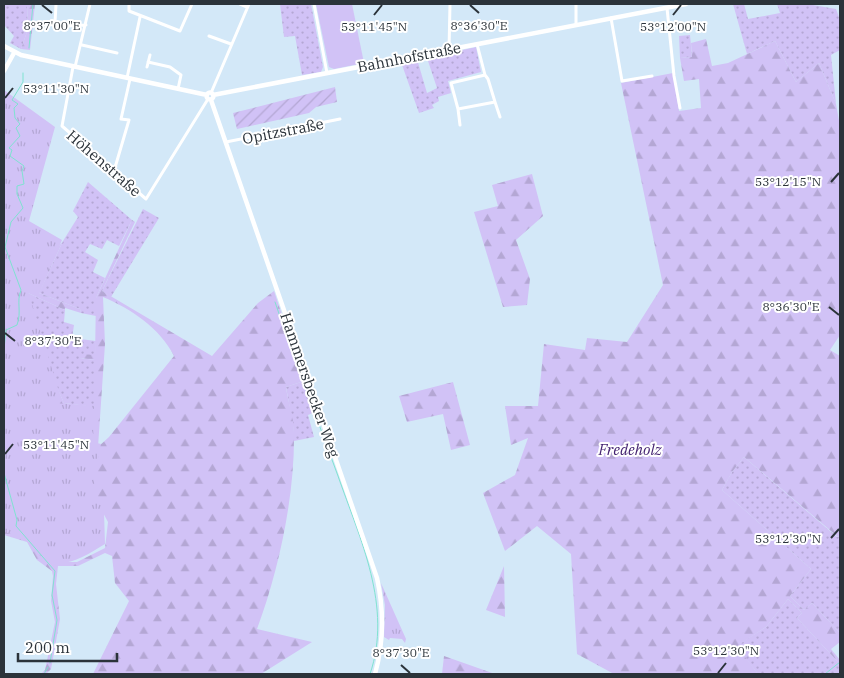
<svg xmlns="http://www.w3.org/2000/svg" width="844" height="678" viewBox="0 0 844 678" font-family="'IBM Plex Serif',serif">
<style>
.grass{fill:url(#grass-dots)}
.forest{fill:url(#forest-firs);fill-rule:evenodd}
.park{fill:url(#park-tufts)}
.garden{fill:url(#garden-furrows)}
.pitch{fill:#d1c2f6}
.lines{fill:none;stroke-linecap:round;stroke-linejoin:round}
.stream{stroke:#7fe3d1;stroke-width:1}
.street{stroke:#fff;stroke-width:3}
.secondary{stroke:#fff;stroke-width:4.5}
.ticks{fill:none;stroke:#2b333a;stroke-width:2}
.labels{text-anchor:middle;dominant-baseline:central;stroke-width:4;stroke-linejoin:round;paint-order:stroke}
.street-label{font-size:15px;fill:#2b333a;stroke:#fff}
.park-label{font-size:15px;font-style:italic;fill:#442371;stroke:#fff}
.ticks-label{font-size:12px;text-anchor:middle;fill:#2b333a;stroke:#fff;stroke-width:4;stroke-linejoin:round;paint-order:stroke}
</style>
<defs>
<pattern id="grass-dots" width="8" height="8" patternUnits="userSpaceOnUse" patternTransform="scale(1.25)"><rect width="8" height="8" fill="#d1c2f6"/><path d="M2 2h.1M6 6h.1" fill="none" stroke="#b4a7d4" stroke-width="1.8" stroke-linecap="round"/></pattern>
<pattern id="forest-firs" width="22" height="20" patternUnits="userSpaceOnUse" patternTransform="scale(1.25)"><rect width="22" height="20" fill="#d1c2f6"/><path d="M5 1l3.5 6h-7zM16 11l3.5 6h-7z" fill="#b4a7d4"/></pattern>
<pattern id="park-tufts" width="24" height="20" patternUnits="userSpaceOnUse" patternTransform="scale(1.25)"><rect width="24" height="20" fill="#d1c2f6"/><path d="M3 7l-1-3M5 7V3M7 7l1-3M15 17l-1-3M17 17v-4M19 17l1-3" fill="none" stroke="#b4a7d4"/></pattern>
<pattern id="garden-furrows" width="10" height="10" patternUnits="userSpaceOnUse" patternTransform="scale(1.25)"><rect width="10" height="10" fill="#d1c2f6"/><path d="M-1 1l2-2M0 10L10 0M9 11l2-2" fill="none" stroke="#b4a7d4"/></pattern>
</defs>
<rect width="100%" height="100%" fill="#d3e8f8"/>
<!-- grass -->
<path class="grass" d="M4 4H27L28 29 21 49 10 43 14 36 4 25Z
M280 4H311L323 67 321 72 302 75 295 36 284 37Z
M733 4H744L748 19 780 13 777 4H807L836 9 840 20V50L831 55 836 104 819 63 796 82 775 41 747 54Z
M690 35 692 57 680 58 679 36Z
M476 47 481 72 448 81 451 93 438 97 439 101 432 105 434 108 419 113 401 62 417 59 427 93 437 88 427 58Z
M88 182 132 220 119 246 107 240 102 249 90 244 85 252 98 260 93 272 105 278 96 298V316L81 313 80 309 39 293 63 241 78 217 73 211Z
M143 209 159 218 111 297 102 291Z
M28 293 65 310 64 322 74 325 72 338 96 341 95 355H80V358L95 360V407L64 403 54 381Z
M304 381 315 412 308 415 314 437 294 441V431L286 387Z
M744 457 837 537 840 536V633L812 603 804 610 790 596 811 569 722 490 732 472Z
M788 599 802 613 797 618 840 664V674H758L736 646 766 627Z"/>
<!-- forest -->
<path class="forest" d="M27 4H35L30 50 21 49 28 29Z
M706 39 712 66 728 63 775 41 796 82 819 63 836 104 840 126V335L830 350 840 356V536L838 537 744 457 732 472 722 490 811 569 790 596 804 610 812 603 840 633V642L831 649 840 660V664L797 618 802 613 788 599 766 627 737 646 758 674H614L577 654 571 554 537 526 505 551 483 493 515 475 528 438 511 445 505 406H538L544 344 585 350 587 338 627 342 663 285 621 83 673 73 679 111 701 108 699 79 684 81 680 58 692 57 691 43Z
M532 174 543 216 516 240 530 279 527 305 503 307 474 212 498 206 492 185Z
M132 220 135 222 102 291 212 356 258 303 274 291 304 381 286 387C288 402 294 418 294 432 295 495 279 570 257 629L312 642 261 674H93L129 601 115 583 112 556 105 553 78 566H58L56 584 60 619 51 669 46 674H41L45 670 55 622 51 601 53 576 52 571 37 560 27 542 4 535V453L53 408 12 304 63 241 39 293 80 309 81 313 65 308V310L28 293 54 381 64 403 95 407V360L80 358V354L95 355 96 298ZM103 297C131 309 160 328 174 356L109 437 98 447 105 344ZM92 492 108 522 105 548 77 562H50Z
M453 382 470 445 451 450 443 414 407 422 399 396Z
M504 566 505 617 486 610Z
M444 656 495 674H442Z"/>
<!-- park -->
<path class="park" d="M4 90 55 127 29 221 62 240 39 294 27 288 61 398 54 403 94 406 93 442 101 444 94 477 95 489 104 512 105 544C85 556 69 568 44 561L27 538 4 532Z
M381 583 406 639 405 643 402 639 390 638 389 640 384 637 385 605Z"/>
<!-- garden -->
<path class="garden" d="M335 87 337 102 316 107 309 113 237 129 233 113Z"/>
<!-- pitch -->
<path class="pitch" d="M316 4H352L364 63 334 69 329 67Z"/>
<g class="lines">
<!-- stream -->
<path class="stream" d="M29 48 33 4
M275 302C294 360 317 418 338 476 360 539 393 607 370 674
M4 349 6 330 17 325C22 311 16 302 21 290L5 247 11 222 23 208 17 194V186L24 184 22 171 24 166 10 156 12 150 9 148 20 136 16 128 20 124 15 118 14 108 18 104 12 100 23 82V73
M4 473 17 520 16 526 55 571 52 595 57 620 50 663
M44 674 48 667
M825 674 840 662"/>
<!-- street -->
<path class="street" d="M129 4V11L180 31 192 4
M240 4 247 7
M314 4 327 73
M576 4V25
M56 5 55 22 68 26 86 25
M667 8 674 76 680 108
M611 18 622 81 652 76
M209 36 231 44
M477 44 485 75 451 83 458 109 495 102 488 79 485 75
M82 45 117 53
M449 50 450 4
M148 62 170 67 181 75 178 89
M73 67 62 126 146 199 208 99
M75 67 90 4
M147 67 150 55
M127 78 140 17
M211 93 249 4
M495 102 500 117
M458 109 460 125
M226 142 340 119
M114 171 129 120 121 119 130 79"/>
<!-- secondary -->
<path class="secondary" d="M4 46 21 55 207 95
M4 71 14 53
M206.5 96a3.5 3.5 0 1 1 7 0a3.5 3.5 0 1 1-7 0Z
M213 95 686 4
M211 100 377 578C384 610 384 642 375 674"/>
</g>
<!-- ticks -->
<path class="ticks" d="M42 5 52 13M470 5 479 13M374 15 382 5M673 15 681 5M5 98 13 88M831 182 839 173M829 307 839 315M5 333 15 341M5 454 13 444M831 538 839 529M401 665 410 673M718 673 726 663"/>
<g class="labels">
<!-- street labels -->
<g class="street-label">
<text transform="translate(409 57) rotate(-11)">Bahnhofstraße</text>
<text transform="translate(283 131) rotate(-11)">Opitzstraße</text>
<text transform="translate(104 163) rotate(41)">Höhenstraße</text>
<text transform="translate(310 385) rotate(71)">Hammersbecker Weg</text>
</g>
<!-- park labels -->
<g class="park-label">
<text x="630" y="449">Fredeholz</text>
</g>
</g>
<g class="ticks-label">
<text x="52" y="30">8°37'00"E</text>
<text x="479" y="30">8°36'30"E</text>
<text x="374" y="31">53°11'45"N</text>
<text x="673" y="31">53°12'00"N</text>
<text x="56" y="93">53°11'30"N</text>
<text x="788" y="186">53°12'15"N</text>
<text x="791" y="311">8°36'30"E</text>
<text x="53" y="345">8°37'30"E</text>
<text x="56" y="449">53°11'45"N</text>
<text x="788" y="543">53°12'30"N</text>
<text x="726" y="655">53°12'30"N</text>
<text x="401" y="657">8°37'30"E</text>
</g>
<!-- border -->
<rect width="844" height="678" fill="none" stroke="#2b333a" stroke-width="10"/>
<!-- scale -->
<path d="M18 653v8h99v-8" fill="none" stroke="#2b333a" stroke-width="2.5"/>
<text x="25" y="653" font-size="15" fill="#2b333a" stroke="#ffffff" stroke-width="4" paint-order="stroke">200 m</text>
</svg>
